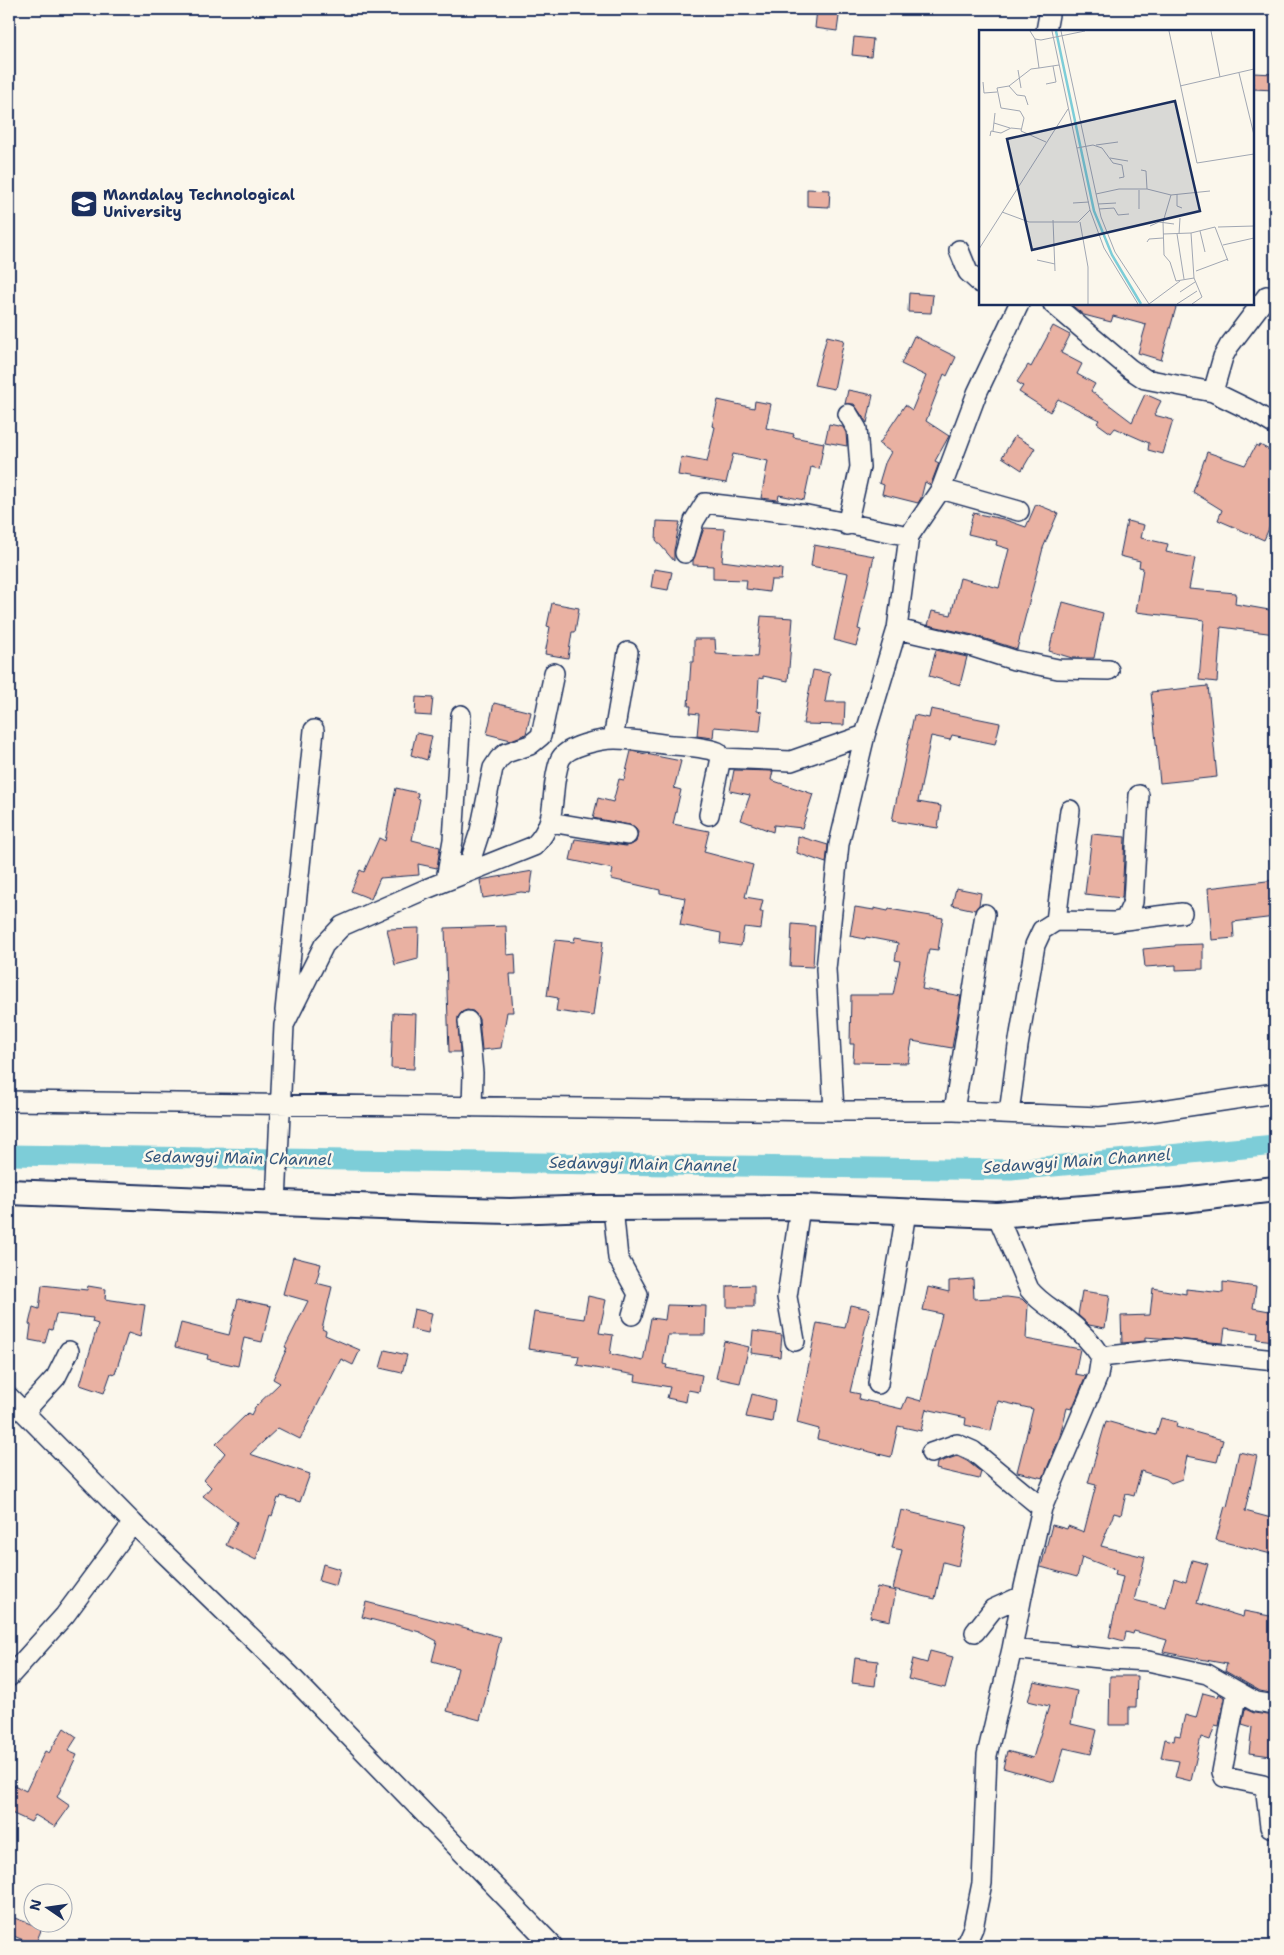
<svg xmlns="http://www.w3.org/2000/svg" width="1284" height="1955" viewBox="0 0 1284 1955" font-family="'Shantell Sans',sans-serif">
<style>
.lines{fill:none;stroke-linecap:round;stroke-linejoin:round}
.canal{stroke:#7dcdd8;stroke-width:21}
.building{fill:#e9b1a2;stroke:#1b2f5e}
.minor-casing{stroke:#1b2f5e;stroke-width:22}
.tertiary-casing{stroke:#1b2f5e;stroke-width:28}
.minor{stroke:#fbf7ec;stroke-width:19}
.tertiary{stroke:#fbf7ec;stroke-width:24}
.labels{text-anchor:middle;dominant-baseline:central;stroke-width:5;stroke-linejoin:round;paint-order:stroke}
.poi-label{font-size:15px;font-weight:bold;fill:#1b2f5e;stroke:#fbf7ec;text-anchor:start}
.water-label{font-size:16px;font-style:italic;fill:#34567c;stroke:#fbf7ec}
.inset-river{fill:none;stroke:#7dcdd8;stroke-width:2.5}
.inset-road{fill:none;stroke:#a1a7b3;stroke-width:1}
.view{fill:#1b2f5e;fill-opacity:0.15;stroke:#1b2f5e;stroke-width:2.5}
.inset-edge{fill:none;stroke:#1b2f5e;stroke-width:2.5}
</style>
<rect width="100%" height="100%" fill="#fbf7ec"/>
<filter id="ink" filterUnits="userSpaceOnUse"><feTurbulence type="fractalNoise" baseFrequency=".02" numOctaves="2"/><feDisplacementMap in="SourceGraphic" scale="10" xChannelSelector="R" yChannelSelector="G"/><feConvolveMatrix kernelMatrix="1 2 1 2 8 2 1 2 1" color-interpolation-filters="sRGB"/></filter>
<g filter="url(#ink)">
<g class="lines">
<!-- canal -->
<path class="canal" d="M9 1155 1011 1170 1275 1145"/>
</g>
<!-- building -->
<path class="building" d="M817 9H840L837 31 815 28Z
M854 37 873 39 871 57 852 55Z
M1253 73 1275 74V90L1253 89Z
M807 189 830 190 829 207 807 206Z
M909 293 933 295 931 313 908 312Z
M1070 304H1177L1161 360 1138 353 1146 325 1113 316 1111 322 1084 315Z
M1053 326 1070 335 1061 353 1082 364 1077 374 1095 384 1091 391 1132 422 1145 394 1161 401 1154 415 1173 420 1163 454 1148 450 1149 443 1115 428 1111 433 1097 423 1099 420 1058 399 1050 412 1019 392 1023 386 1017 382 1028 365 1031 367Z
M827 336 844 340 834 389 814 385Z
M914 336 956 357 947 376 944 374 926 421 949 436 935 461 939 463 931 484 930 485 925 482 921 498 918 503 882 494 884 485 879 483 885 463 891 452 879 444 905 405 912 410 926 376 901 364Z
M848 390 873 395 867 423 854 404H845Z
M718 400 754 408 755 401 771 404 766 428 794 434 793 437 824 443 819 469 811 467 804 500 779 495 778 500 761 498 768 461 733 454 726 483 678 475 681 457 707 462 715 427 712 426Z
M829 424 843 427 846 433 847 446 825 442Z
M1015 436 1035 448 1022 470 1002 457Z
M1256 445 1259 447 1260 445 1275 453V514L1264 540 1218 520 1222 510 1193 492 1207 452 1245 465Z
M1036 504 1058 513 1043 548 1017 649 973 635 928 625 932 611 951 615 960 578 999 588 1009 549 996 545 997 541 968 534 973 513 1003 519 1026 527Z
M657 521 680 522 674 550V561L656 540Z
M1127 521 1144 525 1141 538 1168 544 1166 552 1195 558 1189 589 1236 593 1235 604 1275 611V634L1221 627 1217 682 1199 680 1204 620 1136 612 1143 568 1139 567 1140 561 1120 556Z
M704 528 725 529 722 561 782 569 781 580H771L769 592 746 589 747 580 713 579V566L693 565V560Z
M814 545 874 556 858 629 861 630 856 646 834 640 848 573 811 566Z
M654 569 672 572 668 590 651 587Z
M1063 602 1103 613 1094 658H1072L1049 651 1053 634H1055Z
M552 603 579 608 575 632H572L568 658 545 654 550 627 547 626Z
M761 616 793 618 788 681 763 676V679L759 678 757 711 762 712 760 731 714 727 713 738 697 736 699 714 690 713 691 706H688L691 662H694V639H715L716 654 757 657Z
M936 650 967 657 960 685 929 676Z
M813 670 830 673 825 702H845L844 725 803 724Z
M1208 686 1217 777 1160 783 1151 692Z
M416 697 433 698 431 716 415 715Z
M494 703 531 712 526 734 511 740 487 734Z
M931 709 1000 723 995 744 952 735 950 740 931 736 918 802 941 806 938 828 892 821 914 715 929 718Z
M416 733 432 736 427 760 411 755Z
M631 751 681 761 674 788 681 790 673 824 709 831 704 852 753 865 745 897 763 900 760 912H763L761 929 744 927 741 946 720 943 721 933 680 925 685 898 660 893V890L611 879 613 869 570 860 575 839 626 846 631 845 636 842 638 832 634 826 593 818 598 798 613 802 619 779 624 780Z
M734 770 773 771 771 780 813 794 802 828 774 825 773 832 741 820 750 795 730 791Z
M396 788 418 793 417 798 420 799 412 840 440 847 437 868 418 864 419 875 380 878 371 899 351 891 360 870 364 872 379 838 385 841Z
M1092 834 1125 837 1122 898 1085 894Z
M798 836 828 845 826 863 797 853Z
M533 871 530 893 521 892 483 898 480 880Z
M1275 880V917L1233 922 1234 938 1212 940 1208 888Z
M956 888 981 893 979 905 975 910 952 905Z
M855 907 874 910V908L888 911 889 909 943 918 938 950 929 949 922 989 961 996 952 1048 912 1041 908 1063 853 1062 854 1044H850L851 995H893L900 961 895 960 898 943 866 937 865 939 850 936Z
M792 924 815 926 813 967 790 966Z
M506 926 507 955 515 954 516 974H510L513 1012H507L501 1048 482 1050 479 1019 473 1011 467 1010 462 1012 458 1017 460 1052H449L445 928Z
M419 928 418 959 395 965 387 929Z
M575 937 603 941 593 1016 556 1011 558 998 547 996 555 940 574 942Z
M1203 944V969L1176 970V965L1145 967 1143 949 1175 946V945Z
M393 1013 416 1014 414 1069 391 1068Z
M293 1257 321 1264 316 1283 332 1287 322 1329 326 1331 325 1335 360 1350 353 1365 341 1359 300 1439 278 1428 250 1454 310 1474 300 1502 281 1496 280 1499 278 1498 272 1516 270 1515 256 1560 226 1545 237 1522 203 1496 211 1487 204 1480 225 1453 216 1444 248 1413 251 1415 255 1407 280 1383 273 1379 287 1348 285 1347 308 1301 283 1294Z
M973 1279 974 1299 1007 1297 1022 1299 1028 1305 1026 1339 1080 1349 1075 1374 1086 1376 1072 1409 1067 1408 1060 1436 1043 1478 1017 1472 1033 1409 998 1401 991 1431 965 1425 966 1418 926 1409 921 1431 898 1426 891 1457 817 1439 819 1429 797 1423 817 1323 845 1328 850 1305 870 1309 850 1392 860 1394 859 1399 902 1409 907 1397 921 1401 942 1314 923 1310 928 1287 949 1292V1281Z
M1223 1282 1256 1287 1253 1308 1275 1312V1341L1257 1339 1258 1333 1225 1328 1223 1343 1145 1337V1341L1122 1343 1121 1316 1150 1315 1153 1288 1186 1294V1289L1223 1293Z
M42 1285 87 1290 88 1286 106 1289 105 1299 145 1305 140 1337 128 1333 115 1374 111 1373 104 1393 80 1385 98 1324 92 1322 93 1318 56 1314 52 1330 49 1329 45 1343 29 1340 31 1325 29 1324 33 1307 39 1309Z
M754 1285V1307H727V1286Z
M1082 1291 1110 1295 1105 1328 1089 1325 1078 1315Z
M588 1296 606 1300 599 1333 613 1335 610 1354 643 1361 651 1318 665 1320 667 1305 706 1306 705 1335H668L663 1364 667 1365 666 1368 702 1375 699 1392 688 1390 686 1402 667 1398 670 1387 635 1381 636 1375 577 1365 579 1356 528 1349 534 1312 584 1319Z
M238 1299 271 1306 262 1342 244 1338 238 1366 207 1359 208 1355 175 1347 181 1323 229 1335Z
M414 1309 432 1313 428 1333 410 1329Z
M753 1331 782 1335 780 1357 751 1353Z
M724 1341 749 1347 740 1383 716 1378Z
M385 1350 407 1355 402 1373 380 1368Z
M752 1394 775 1400 772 1422 746 1417Z
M1161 1418 1177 1422 1176 1427 1223 1440 1217 1462 1187 1456 1182 1479 1171 1483 1166 1479 1141 1471 1134 1496 1126 1494 1121 1515 1114 1513 1101 1546 1145 1557 1134 1600 1166 1608 1174 1578 1186 1582 1192 1560 1208 1564 1197 1603 1243 1617 1244 1611 1275 1617V1694L1260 1691 1225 1671 1227 1664 1163 1652 1167 1640 1134 1631 1133 1634 1126 1632 1124 1641 1109 1637 1123 1577 1115 1575 1116 1570 1082 1557 1077 1577 1041 1567 1052 1525 1067 1529 1068 1526 1084 1532 1096 1485 1088 1483 1106 1421 1156 1435Z
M1239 1452 1257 1456 1245 1511 1275 1519V1555L1216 1540 1225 1506 1227 1507Z
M957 1456 967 1461 981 1472 979 1479 936 1469 937 1463Z
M901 1510 967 1526 958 1566 943 1562 935 1599 893 1589 902 1550 892 1548Z
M323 1564 340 1569 336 1586 319 1581Z
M877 1587 896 1591 890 1621 870 1617Z
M366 1602 501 1637 480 1720 447 1711 458 1668 432 1661 437 1641 420 1632 362 1617Z
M930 1651 953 1657 945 1688 908 1679 913 1659 927 1663Z
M855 1658 878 1661 875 1686 852 1683Z
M1110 1676H1137L1136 1707H1129V1725H1109Z
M1034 1682 1077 1691 1071 1724 1097 1730 1091 1754 1064 1748 1054 1782 1003 1768 1007 1751 1033 1758 1049 1706 1028 1701Z
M1203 1693 1218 1697 1219 1694 1224 1697 1219 1726 1215 1725 1210 1740 1201 1737 1191 1781 1175 1777 1179 1761 1161 1758 1165 1739 1174 1741 1175 1735 1180 1736 1185 1715 1196 1718Z
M1245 1709 1254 1713 1275 1716V1751H1272L1271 1756 1249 1753 1252 1727 1242 1724Z
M64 1728 77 1737 68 1751 77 1755 57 1797 70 1806 55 1827 35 1815 31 1822 9 1812V1797L14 1785 26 1791 45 1751 49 1753Z
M9 1916 42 1928 35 1945 9 1934Z"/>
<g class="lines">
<!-- minor casing -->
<g class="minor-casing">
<path id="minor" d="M1046 31 1050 9
M959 250 968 272 980 283
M1053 304 1130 369 1145 379 1213 392 1252 411 1275 425
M1213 392 1223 357 1229 346 1267 296
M941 489 1019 511
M847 525 860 467 857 429 848 414
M685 553 694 521 705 503 807 515 909 536
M897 629 970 646 1014 660 1058 669 1109 670
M613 739 628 652
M721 758 791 761 865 735
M550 822 627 835
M452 871 470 862 480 831 493 768 499 759 506 753 530 745 541 736 554 673
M447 874 453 840 461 715
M1125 920 1182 913
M1056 921 1070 810
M285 1011 314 730
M468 1021 473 1073 472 1107
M9 1101 834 1111H954L1099 1117 1149 1112 1275 1093
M834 1111 826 969 839 844 865 735 897 629 909 536 941 489 977 393 1019 304
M954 1111 985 914
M1009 1113 1018 1046 1035 945 1042 930 1056 921 1114 922 1125 920 1133 902 1139 795
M276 1203 284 1025 324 945 342 926 426 889 534 846C561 819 548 792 560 760 566 746 601 739 615 739 634 739 653 743 672 745 687 746 704 747 718 752L721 758 709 815
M613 1208 618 1258 638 1294 632 1315
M795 1341 787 1297 800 1207
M1101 1357 1171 1349 1275 1360
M878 1384C885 1326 898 1269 906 1211
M9 1397 133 1523 290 1675 553 1946
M24 1412 56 1377 69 1351
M931 1453 957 1444 973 1451 1042 1508
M975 1632 993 1609 1022 1596
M1012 1649 1110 1659 1148 1661 1207 1674 1256 1702 1275 1705
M9 1677 65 1615 133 1523
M1237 1691 1222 1772 1224 1777 1263 1785 1266 1793 1270 1827
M965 1946 973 1928 982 1883 987 1755 1012 1649 1022 1596 1042 1508 1098 1376 1101 1357C1091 1341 1077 1328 1063 1317 1051 1308 1038 1301 1029 1289L997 1215"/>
</g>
<!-- tertiary casing -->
<g class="tertiary-casing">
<path id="tertiary" d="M9 1192 431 1209 510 1211 593 1208 800 1207 997 1215 1183 1200 1275 1189"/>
</g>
<!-- minor -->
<use href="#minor" class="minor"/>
<!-- tertiary -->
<use href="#tertiary" class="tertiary"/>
</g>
</g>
<!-- icons -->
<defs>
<g id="university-square" transform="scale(1.4375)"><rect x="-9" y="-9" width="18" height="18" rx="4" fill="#1b2f5e" stroke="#fbf7ec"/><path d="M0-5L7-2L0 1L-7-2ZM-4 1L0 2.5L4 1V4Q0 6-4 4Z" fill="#fff"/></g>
</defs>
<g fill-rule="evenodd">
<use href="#university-square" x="84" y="204"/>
</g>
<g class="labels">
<!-- poi labels -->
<g class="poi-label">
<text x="103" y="195">Mandalay Technological<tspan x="103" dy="17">University</tspan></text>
</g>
<!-- water labels -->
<g class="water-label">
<text transform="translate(238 1158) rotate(1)">Sedawgyi Main Channel</text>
<text transform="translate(1077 1161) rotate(-4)">Sedawgyi Main Channel</text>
<text transform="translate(643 1164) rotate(1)">Sedawgyi Main Channel</text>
</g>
</g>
<!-- overview -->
<g transform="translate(979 30)">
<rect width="275" height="275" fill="#fbf7ec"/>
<path class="inset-river" d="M77 1 115 181 133 225 162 274"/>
<path class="inset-road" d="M51 1 56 9 62 10 106 1M73 1 111 180 125 218 159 274M82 1 122 187 136 222 170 274M190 1 218 133 275 124M232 1 241 47M60 38 80 35M39 40 42 58M260 43 275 105M4 52 5 63 18 62M67 54 77 52 74 36M30 56 18 58 22 78 41 81 45 88 42 101 67 112M201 56 275 39M49 75 46 66 38 65 30 56 52 39 60 38 56 9M15 93 31 98M14 101 16 83M11 106 12 101 22 103 32 98 42 99M117 115 139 112M98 118 114 115 123 118 134 133 143 135 145 147 140 148M131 128 149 131M162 140 167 141 168 159M160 160V179M117 164 140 159H168L192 165 184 192 185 225 191 232 197 251 215 248 223 267 213 274M198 164V176L203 178M192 165 231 161M94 173 110 172M119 174 137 173M120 179 135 178 139 185 150 184M23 182 50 192H99L111 180M74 190 76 241M101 192 109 237V274M171 196 180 192 195 194M239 197 275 196M221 201 226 222M212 203 215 248M184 204 212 203 236 197 249 231M198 204 205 249M200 204 201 188M168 212 170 209 184 208M244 215 275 208M0 219 89 79M58 230 76 234M217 241 249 229M201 262 216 252M170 274 201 251M198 274 218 261"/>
<path class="view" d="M196 71 221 181 53 220 28 109Z"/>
<rect width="275" height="275" class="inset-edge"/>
</g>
<!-- margin -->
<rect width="1284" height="1955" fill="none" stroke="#fbf7ec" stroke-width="30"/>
<rect x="15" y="15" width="1254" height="1925" fill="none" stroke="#1b2f5e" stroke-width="2" filter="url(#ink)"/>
<!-- north arrow -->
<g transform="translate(48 1908) rotate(283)"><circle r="24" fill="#fbf7ec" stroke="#a1a7b3"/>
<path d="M0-4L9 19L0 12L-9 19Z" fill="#1b2f5e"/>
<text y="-8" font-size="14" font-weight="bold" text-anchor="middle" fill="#1b2f5e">N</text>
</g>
</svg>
